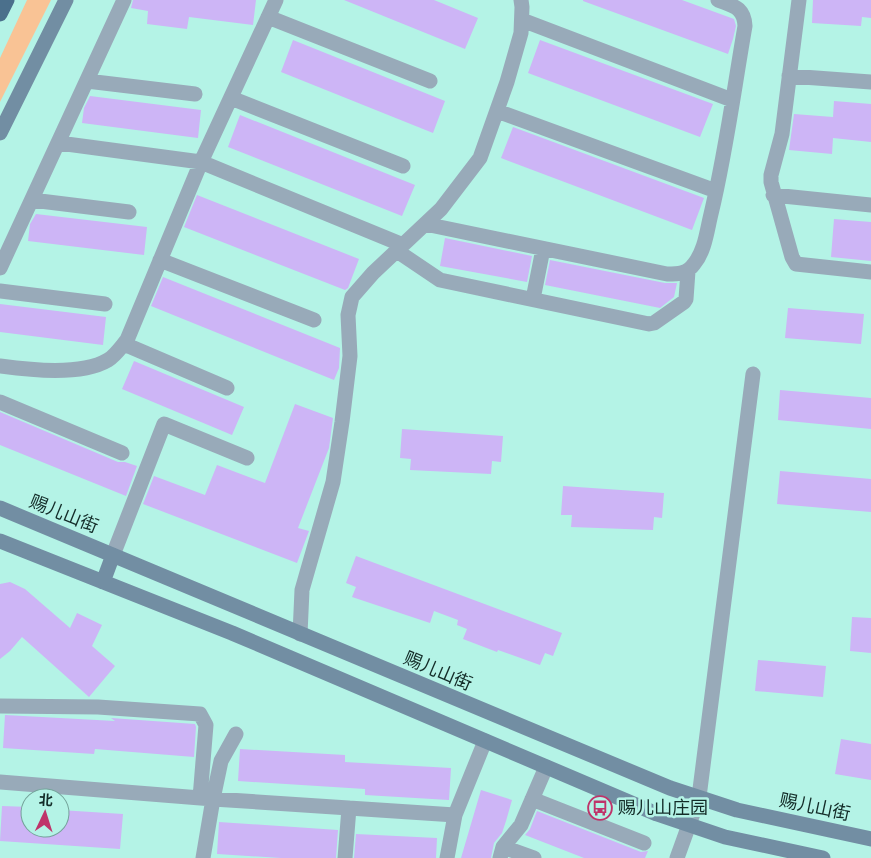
<svg xmlns="http://www.w3.org/2000/svg" width="871" height="858" viewBox="0 0 871 858" font-family="Jost,'Noto Sans SC',sans-serif">
<style>
.green{fill:#f9c395}
.building{fill:#cdb5f6}
.lines{fill:none;stroke-linecap:round;stroke-linejoin:round}
.minor{stroke:#98aab9;stroke-width:15}
.tertiary{stroke:#98aab9;stroke-width:15}
.secondary{stroke:#728ea3;stroke-width:15}
.trunk{stroke:#4b708c;stroke-width:15}
.labels{text-anchor:middle;dominant-baseline:central;stroke-width:5;stroke-linejoin:round;paint-order:stroke}
.street-label{font-size:18px;fill:#132c28;stroke:#b4f3e6}
.poi-label{font-size:18px;fill:#132c28;stroke:#b4f3e6;text-anchor:start}
</style>
<rect width="100%" height="100%" fill="#b4f3e6"/>
<!-- green -->
<path class="green" d="M27 0H51L0 102V58Z"/>
<!-- building -->
<path class="building" d="M133 0H256L253 25 189 17 187 29 147 24 148 11 131 8Z
M344 0H434L478 18 465 49Z
M583 0H682L734 19 736 26 733 39 728 54 583 1Z
M813 0H871V18L862 17 861 26 812 23Z
M293 40 445 101 433 133 281 72Z
M540 40 713 104 700 137 528 73Z
M90 96 201 110 198 138 82 123 84 108Z
M834 101 871 104V142L833 138 832 154 789 150 794 114 833 117Z
M240 115 415 185 402 216 228 147Z
M513 127 704 198 692 230 501 158Z
M197 195 359 259 348 288 345 290 184 227Z
M36 214 147 227 144 255 28 241 30 224Z
M834 219 871 222V261L831 257Z
M445 238 532 256 527 282 440 266Z
M550 260 665 283H677L674 297 660 308 545 285Z
M163 277 340 348 339 368 334 380 151 306Z
M0 304 106 317 103 345 0 332Z
M788 308 864 314 861 344 785 338Z
M134 361 244 407 232 435 122 389Z
M780 390 871 398V429L778 420Z
M295 404 333 418 329 448 298 528 309 531 297 563 143 504 154 476 205 495 217 465 265 483Z
M0 412 118 462H125L137 466 126 496 0 445Z
M402 429 503 436 501 462 492 461 491 474 410 470 411 459 400 458Z
M780 471 871 479V512L777 504Z
M563 486 664 493 662 518 654 517 653 530 571 527 572 515H561Z
M356 556 562 633 553 656 545 653 540 665 498 650 497 652 463 639 467 629 457 625 458 620 434 611 430 623 352 597 356 587 346 583Z
M10 582 25 589 70 628 77 613 102 625 92 646 115 666 89 697 22 637 10 651 0 659V584Z
M852 617 871 618V653L850 651Z
M758 660 826 666 823 697 755 691Z
M5 715 115 721 111 718 195 724 196 727 194 757 95 749 94 754 3 748Z
M841 739 871 744V780L835 774Z
M240 749 345 755V762L451 768 449 800 365 795V789L238 781Z
M481 790 512 800 506 821 502 833 494 843 491 858H461Z
M2 806 30 807V828H60V810L123 814 120 849 0 841Z
M537 811 641 852 648 851 645 858H584L525 835 530 829Z
M219 822 338 830 336 858H281L217 854Z
M356 834 437 838 436 858H354Z"/>
<g class="lines">
<!-- minor -->
<path class="minor" d="M799 0 782 134 771 175V182L792 257 796 264 871 272
M268 17 430 81
M522 20 732 100
M789 76 871 82
M87 81 195 94
M231 98 403 166
M497 111 716 191
M59 143 201 162 403 245
M773 195 871 205
M32 200 129 212
M425 224 667 274C678 274 687 274 694 264 705 251 707 230 711 214 726 152 734 89 745 26 744 7 733 6 718 0
M397 251 440 280 649 324 654 323 684 302 686 299 688 271
M160 260 314 320
M0 268 124 0
M0 291 105 304
M533 299 543 249
M124 344 227 388
M0 366C30 370 81 376 108 360 115 356 121 347 127 340L201 162 276 0
M0 402 122 453
M113 555 164 424 247 458
M300 634 302 590 333 482 342 422 350 356 348 315 352 297 373 273 441 209 480 158 507 82 521 33 522 7 521 0
M0 706 98 707 200 714 206 725 200 798
M0 782 213 799 221 761 236 734
M699 797 753 374
M532 799 644 843
M503 847 534 858
M203 858 213 799 455 815 485 741
M345 858 349 808
M447 858 455 815
M500 858 503 847 521 825 546 767"/>
<!-- tertiary -->
<path class="tertiary" d="M677 858 699 797"/>
<!-- secondary -->
<path class="secondary" d="M0 133 66 0
M0 508 670 788 737 810 871 839
M0 541 232 633 657 814 725 837 823 858
M103 582 113 555"/>
<!-- trunk -->
<path class="trunk" d="M0 14 7 0"/>
</g>
<!-- icons -->
<defs>
<g id="bus-ring" transform="scale(1.25)"><circle r="9.5" fill="#b4f3e6" stroke="#bf346a" stroke-width="1.5"/><path d="M-5-6H5V4H4V6H2V4H-2V6H-4V4H-5ZM-3.5-4V0h7V-4ZM-3.5 1.2v1.5H-2V1.2ZM2 1.2v1.5H3.5V1.2Z" fill="#bf346a"/></g>
</defs>
<g fill-rule="evenodd">
<use href="#bus-ring" x="600" y="808"/>
</g>
<g class="labels">
<!-- street labels -->
<g class="street-label">
<text transform="translate(64 514) rotate(22)">赐儿山街</text>
<text transform="translate(438 671) rotate(23)">赐儿山街</text>
<text transform="translate(815 807) rotate(12)">赐儿山街</text>
</g>
<!-- poi labels -->
<g class="poi-label">
<text x="618" y="808">赐儿山庄园</text>
</g>
</g>
<!-- north arrow -->
<g transform="translate(45 813) rotate(4)"><circle r="24" fill="#b4f3e6" stroke="#74a39a"/>
<path d="M0-4L9 19L0 12L-9 19Z" fill="#bf346a"/>
<text y="-8" font-size="14" font-weight="bold" text-anchor="middle" fill="#132c28">北</text>
</g>
</svg>
